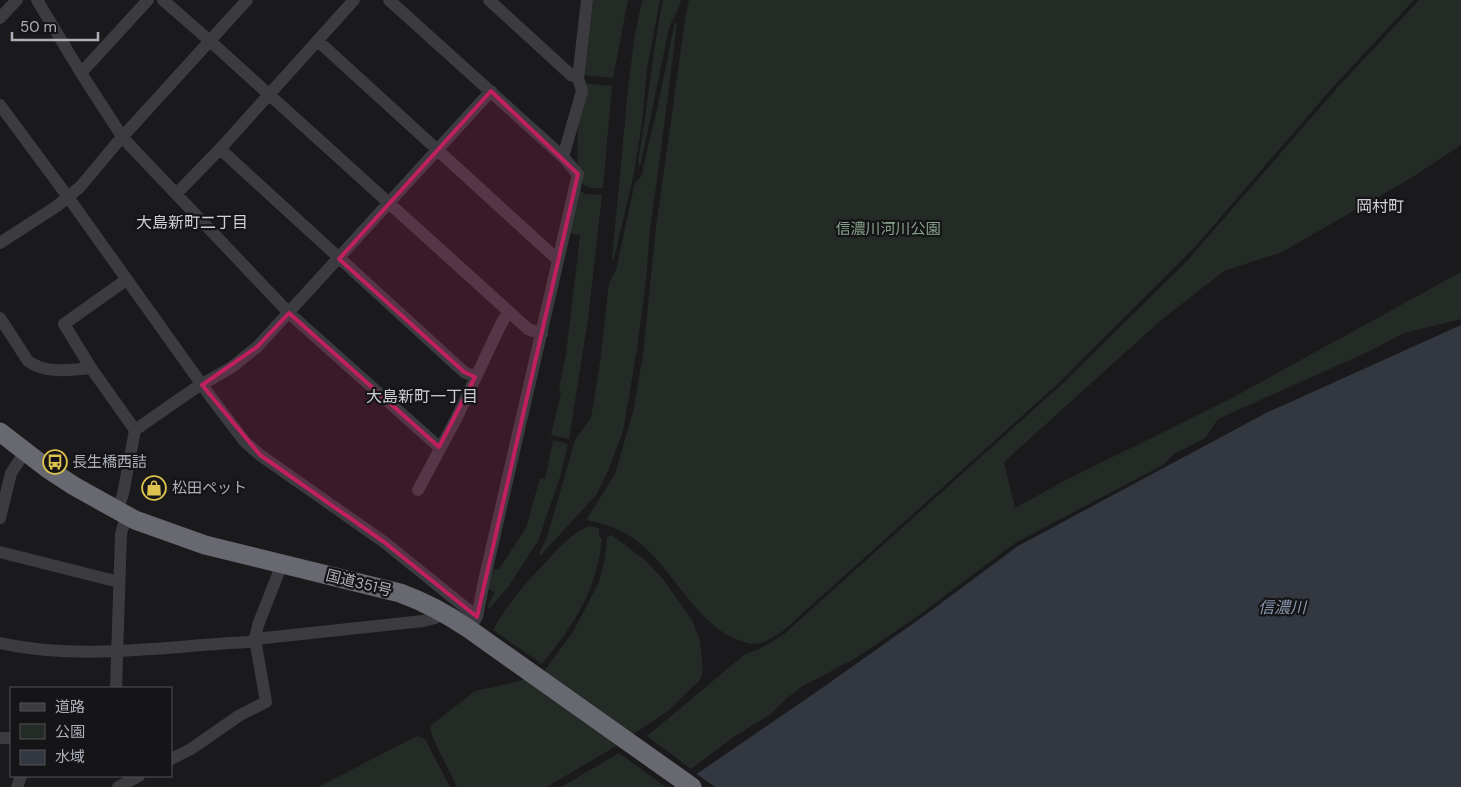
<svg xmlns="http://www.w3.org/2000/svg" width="1461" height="787" viewBox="0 0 1461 787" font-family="'DM Sans','Noto Sans JP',sans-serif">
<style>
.green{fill:#242b26}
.water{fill:#333840}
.pier{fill:#1a191b}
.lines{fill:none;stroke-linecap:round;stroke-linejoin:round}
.minor{stroke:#3b3b40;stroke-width:12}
.highway{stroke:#676870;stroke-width:19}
.marked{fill:#c12060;fill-opacity:0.2;stroke:#c12060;stroke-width:4;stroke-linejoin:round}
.labels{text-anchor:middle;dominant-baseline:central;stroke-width:4.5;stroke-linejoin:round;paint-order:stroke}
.park-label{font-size:15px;fill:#87a28c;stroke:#151416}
.poi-label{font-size:15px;fill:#adafb9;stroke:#151416;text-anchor:start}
.street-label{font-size:15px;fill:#adafb9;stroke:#151416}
.neighbourhood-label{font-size:16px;fill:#cecfd6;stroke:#151416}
.water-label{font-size:16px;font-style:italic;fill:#8998af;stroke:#151416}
</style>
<rect width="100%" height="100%" fill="#1a191b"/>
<!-- green -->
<path class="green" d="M593 0H628L613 78 583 75Z
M642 0H660L647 69 642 123 634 173 614 259H612L628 89 634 40Z
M663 0H681C679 10 673 18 669 28L641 163 639 167 638 161C648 107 652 53 663 0Z
M689 0H1414L1333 87 1195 247 1061 381 783 631C774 637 765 643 755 644 751 644 747 643 744 642 699 629 676 574 642 545 625 531 608 524 586 520L615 474 633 412 643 355 656 227 686 13Z
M1419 0H1461V145L1411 178 1282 252 1224 271 1160 321 1004 462 1015 508 1066 480 1230 399 1461 272V319L1404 333 1370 351 1218 419 1205 438 1174 454 1163 465 1015 543 918 616 856 658 803 686 787 698 770 715 735 736 691 769 647 736 744 655 761 648 784 634 1062 384 1187 261 1336 89Z
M675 22 677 24 661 150 650 229 646 281 637 349 623 431 608 471 597 494 541 555 539 554 547 537 575 440 591 418 600 362 609 283 616 270 635 182C641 179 643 174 643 167L657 110Z
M582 83 612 86 603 188C596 188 587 189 582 183 572 168 581 103 582 83Z
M578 189 585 194 602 195 588 319 569 439 551 435 561 392 559 388 566 354 580 236 569 233Z
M553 440 568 444 560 477 538 541 508 587 490 608 487 607 495 592 487 588 494 569H499L526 528 540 478 545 479Z
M589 526 599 528V536L602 539C597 590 574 625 542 664L493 630C508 603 526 582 548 560 560 546 572 533 589 526Z
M612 535 646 561 663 579 692 620 700 641 703 672 699 681 668 711 606 752 547 787H457L432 736 430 726 475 691 516 682 544 671 573 632 599 582 605 557 607 537Z
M417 736 425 739 450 787H318Z
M619 753 666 787H561Z"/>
<!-- water -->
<path class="water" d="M1461 325V787H674L701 771 822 688 921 618 1018 546 1266 413Z"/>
<!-- pier -->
<path class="pier" d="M694 772 715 787H677L683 778Z"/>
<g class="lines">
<!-- minor -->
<path class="minor" d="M37 0 81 73 123 138 289 313 439 447
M163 0 210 41 528 329 542 334
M389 0 563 157 578 174 484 581 477 617
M489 0 571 75 578 78
M0 18 17 0
M318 41 558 260
M81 73 148 0
M0 105 68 197 210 396 245 442 260 455 384 542 477 617 469 629
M220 149 464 372 475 377
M563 157 582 91 578 78 587 0
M176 194 220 149 354 0
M0 243 57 206 80 187 116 144 247 0
M126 280 64 324 91 368 135 430
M0 318 28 361C45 374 71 370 91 368
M418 490 456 419 502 322 509 312
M117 511 123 494 135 430 194 389 232 367 257 347 491 91
M0 518 11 473 25 452
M0 552 119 582
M0 643C83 661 165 646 249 642L255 639 258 625 282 564
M116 688 121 534 126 516
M0 738H11
M171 759 191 749 240 715 266 702 255 639 423 621 435 618 443 612
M17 787 21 776
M118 787 139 776"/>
<!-- highway -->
<path class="highway" d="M0 432 48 469 74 486 135 520 205 545 400 593C425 602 447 614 469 629L692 787"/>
</g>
<!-- marked area -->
<path class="marked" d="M491 91 578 174 477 617 384 542 260 455 202 385 257 347 289 313 439 447 475 377 464 372 339 259Z"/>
<!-- icons -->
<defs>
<g id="bus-ring" transform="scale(1.25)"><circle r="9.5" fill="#151416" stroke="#ddc250" stroke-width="1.5"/><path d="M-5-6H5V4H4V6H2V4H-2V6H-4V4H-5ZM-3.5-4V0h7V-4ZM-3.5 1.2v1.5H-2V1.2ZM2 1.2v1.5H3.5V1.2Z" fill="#ddc250"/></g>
<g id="shop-ring" transform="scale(1.25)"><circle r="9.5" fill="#151416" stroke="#ddc250" stroke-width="1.5"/><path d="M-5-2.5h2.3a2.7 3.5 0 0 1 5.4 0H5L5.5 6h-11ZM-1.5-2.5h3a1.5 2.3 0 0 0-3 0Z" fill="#ddc250"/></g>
</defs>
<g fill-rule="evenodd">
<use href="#bus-ring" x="55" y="462"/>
<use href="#shop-ring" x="154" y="488"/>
</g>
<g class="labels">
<!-- park labels -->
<g class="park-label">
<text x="888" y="229">信濃川河川公園</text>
</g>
<!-- poi labels -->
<g class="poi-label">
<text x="72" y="462">長生橋西詰</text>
<text x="172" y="488">松田ペット</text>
</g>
<!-- street labels -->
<g class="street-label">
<text transform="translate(359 583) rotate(14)">国道351号</text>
</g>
<!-- neighbourhood labels -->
<g class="neighbourhood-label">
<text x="1380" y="206">岡村町</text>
<text x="192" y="222">大島新町二丁目</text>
<text x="422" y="396">大島新町一丁目</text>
</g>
<!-- water labels -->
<g class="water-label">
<text x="1282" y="607">信濃川</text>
</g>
</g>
<!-- legend -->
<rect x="10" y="687" width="162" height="90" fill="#151416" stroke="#525257"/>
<rect x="20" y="703" width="25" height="8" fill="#3b3b40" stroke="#525257"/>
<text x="55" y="712" font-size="15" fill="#adafb9">道路</text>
<rect x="20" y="724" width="25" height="15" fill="#242b26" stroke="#525257"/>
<text x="55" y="737" font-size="15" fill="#adafb9">公園</text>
<rect x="20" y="750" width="25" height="15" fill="#333840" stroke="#525257"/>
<text x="55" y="762" font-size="15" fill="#adafb9">水域</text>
<!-- scale -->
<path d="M12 32v8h86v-8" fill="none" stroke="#adafb9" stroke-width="2.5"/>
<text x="20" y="32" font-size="15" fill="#adafb9" stroke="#151416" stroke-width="4" paint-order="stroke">50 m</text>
</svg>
